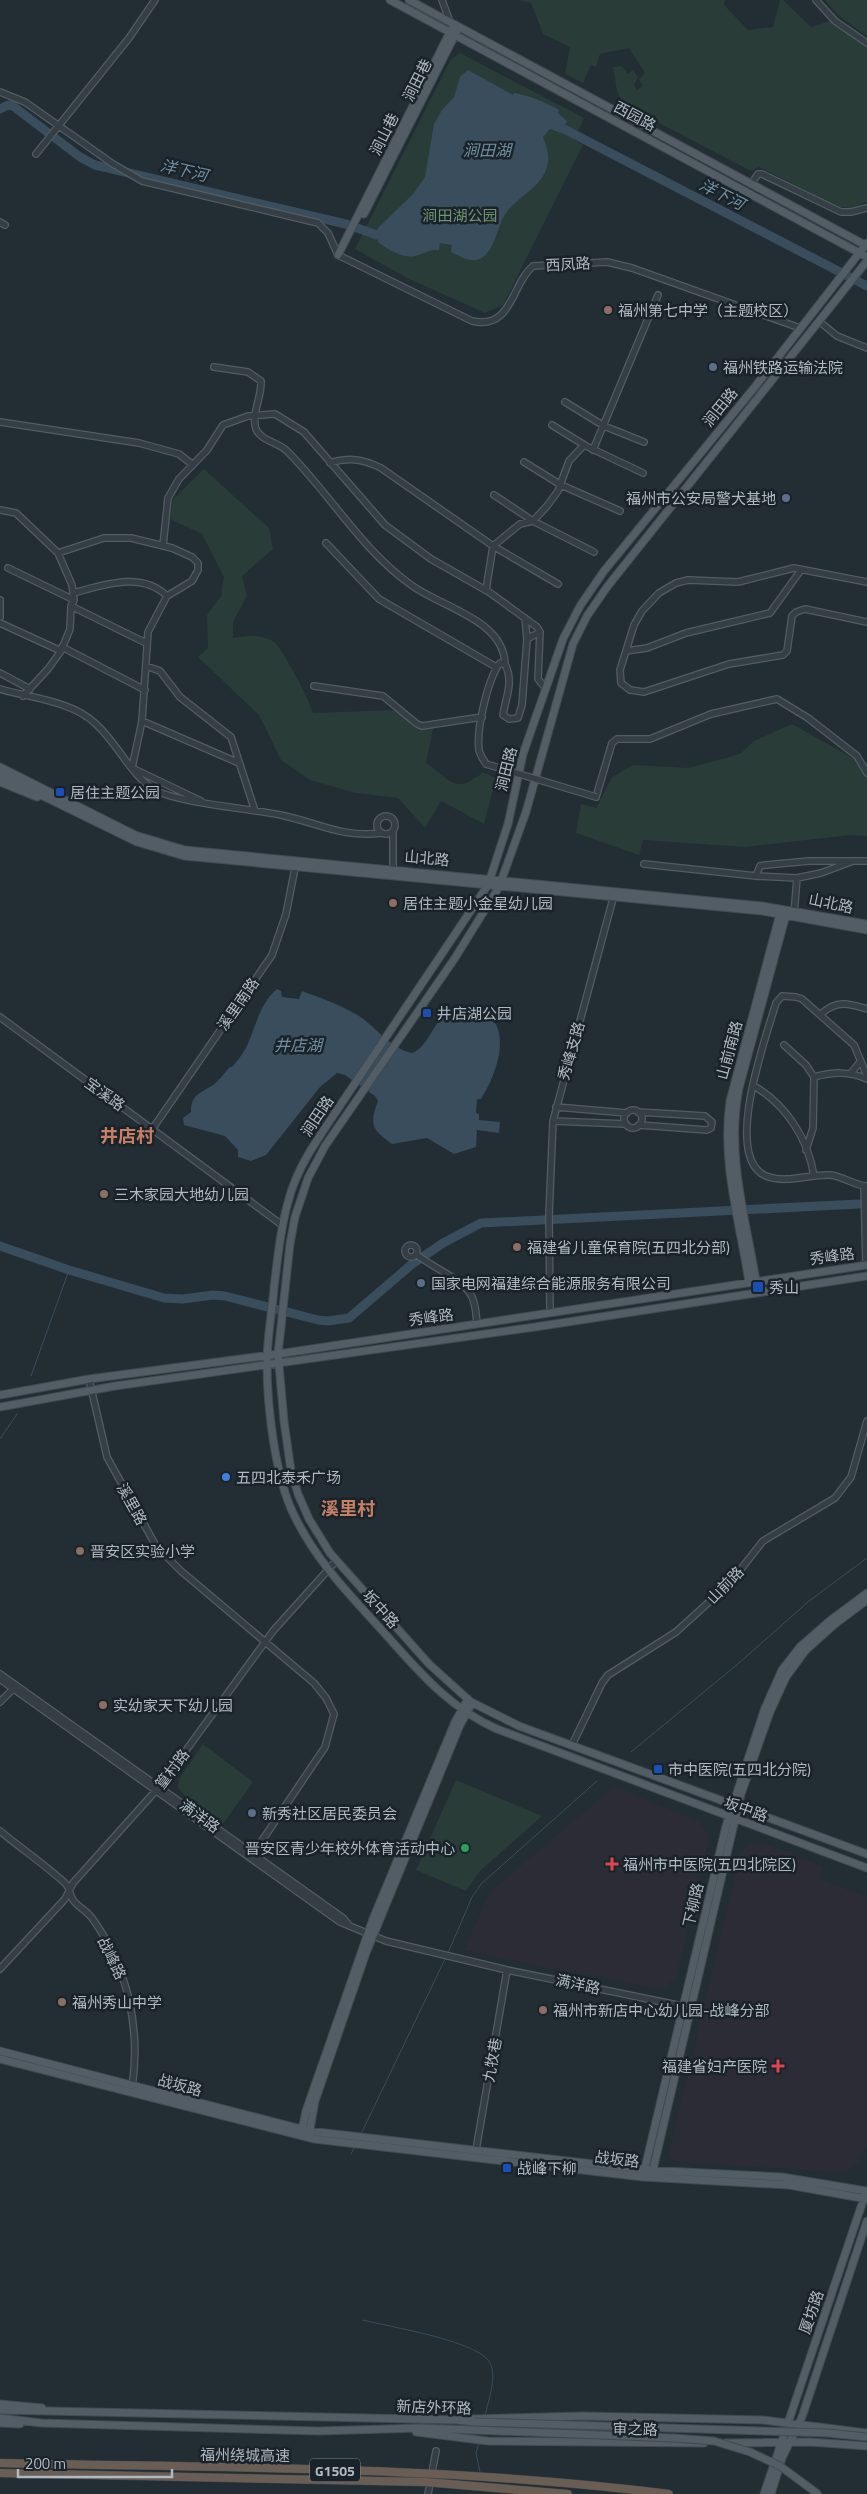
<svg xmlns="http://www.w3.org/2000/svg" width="867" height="2494" viewBox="0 0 867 2494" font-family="'Titillium Web','Noto Sans SC',sans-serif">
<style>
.medical{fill:#2c2c37}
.green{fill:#293c38}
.water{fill:#394d5c}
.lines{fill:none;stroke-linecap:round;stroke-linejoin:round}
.stream{stroke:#394d5c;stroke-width:1}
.river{stroke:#394d5c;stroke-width:9}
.minor-casing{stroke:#525c63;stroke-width:8}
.major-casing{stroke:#414a51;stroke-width:9}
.minor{stroke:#353e45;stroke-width:5.5}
.major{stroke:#535d65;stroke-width:7}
.minor-bridge-casing{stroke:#525c63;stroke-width:8;stroke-linecap:butt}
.major-bridge-casing{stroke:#414a51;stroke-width:9;stroke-linecap:butt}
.highway-bridge-casing{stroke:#3f494f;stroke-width:9;stroke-linecap:butt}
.minor-bridge{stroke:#353e45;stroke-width:5.5}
.major-bridge{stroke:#535d65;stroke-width:7}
.highway-bridge{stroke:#6a5d53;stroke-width:8}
.education-dot{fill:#8d6e63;stroke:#1a2329;stroke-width:2}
.service-dot{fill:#5c6f8a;stroke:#1a2329;stroke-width:2}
.transit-dot{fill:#1a4fb4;stroke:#1a2329;stroke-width:2}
.shop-dot{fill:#3f7fe0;stroke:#1a2329;stroke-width:2}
.leisure-dot{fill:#2e9e5b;stroke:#1a2329;stroke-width:2}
.health-dot{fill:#e0444e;stroke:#1a2329;stroke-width:2}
.labels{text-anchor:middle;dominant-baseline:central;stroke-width:5;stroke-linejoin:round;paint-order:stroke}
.shield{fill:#1a2329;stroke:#828c94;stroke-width:1}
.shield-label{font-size:14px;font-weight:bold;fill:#afb9c2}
.street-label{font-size:15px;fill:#afb9c2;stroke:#1a2329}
.park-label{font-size:15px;fill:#709573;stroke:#1a2329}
.poi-label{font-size:15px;fill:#afb9c2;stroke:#1a2329;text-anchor:start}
.water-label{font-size:16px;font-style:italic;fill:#728fa2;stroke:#1a2329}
.quarter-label{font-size:18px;font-weight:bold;fill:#c77f65;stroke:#1a2329}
</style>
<rect width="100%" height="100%" fill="#222d34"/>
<!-- medical -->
<path class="medical" d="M614 1786 700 1822 707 1833 709 1839 677 1975 662 1990 590 1975 568 1973 464 1950 489 1893Z
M763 1842 824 1867 819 1878 867 1897V2144L858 2163 844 2173 677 2162 671 2158 669 2153 740 1855 749 1844Z"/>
<!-- green -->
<path class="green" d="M519 0H725L724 5 748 30 773 27 780 0H783L811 27 830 21 867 45V202L850 208 838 207 759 167 751 171 623 104 617 91 613 67 622 66 628 74 633 70 638 77 634 85 637 90 643 86 639 79 645 73 629 48 600 54 596 67 591 65 583 83 565 74 570 47 543 34 531 3Z
M825 0H867V36L839 16Z
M460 53 584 118 574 140 583 145 503 305 485 313 407 278 355 249 451 59Z
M204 469 269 528 273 549 242 576 247 596 233 622V638C247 636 261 633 274 642 283 649 310 701 313 713L396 710 415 728H433L426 763C442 771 453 794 473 779 477 776 479 777 482 772L496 778 484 824 441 801 425 828 398 798 356 793 310 780 281 760 259 715 198 657 208 648 207 615 221 596 224 577 202 534 170 519 173 499Z
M792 724 856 760 867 777V836L851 835 745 847 643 840 639 855 576 833 581 804 596 808 612 777 633 765 689 768 740 754 754 741Z
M203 1744 253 1782 223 1824 185 1796 178 1787 179 1779Z
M456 1780 542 1816 480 1871 466 1891 416 1870Z"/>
<!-- water -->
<path class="water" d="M468 70 513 95 514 93C531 96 545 102 559 110L558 113 567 121 561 133 550 129 543 137C547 147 550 157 547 167 541 188 518 196 506 213 497 226 495 252 480 259 470 263 460 256 451 252L452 245 440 243 439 250C430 249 424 254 415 256 403 259 387 249 378 242L377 229 413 194 425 177 434 124 442 110 454 97 460 77Z
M277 989 281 991 282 997 299 999 302 991C321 998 341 1005 359 1016 376 1027 391 1049 412 1053 432 1046 434 1009 464 1006 472 1006 479 1009 486 1013 513 1032 495 1077 481 1099H477L476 1113 479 1114V1120L500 1122 499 1133 477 1130 476 1147 454 1154 427 1138 392 1144C372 1129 369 1125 378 1101L375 1096 345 1075 337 1073 320 1087 266 1155 251 1161 238 1157V1150L225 1136 184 1125 183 1118 191 1112C191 1095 200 1093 213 1085 219 1081 225 1072 230 1067H232C237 1061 242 1055 246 1048 256 1027 259 1004 277 989Z"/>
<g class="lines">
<!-- stream -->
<path class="stream" d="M31 1376 69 1270
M0 1439 17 1414
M631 1752 739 1663 809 1601 867 1558
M448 1953 472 1897 481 1884 597 1781
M361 2134 446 1957
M351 2154 355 2146
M363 2320C390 2327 472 2340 488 2360 499 2374 488 2400 485 2416
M479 2442 476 2453 480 2472"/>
<!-- river -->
<path class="river" d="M0 109 8 105 13 106 80 157 95 165 346 224 377 235
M564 129 867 286
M0 1246 69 1270 164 1298 183 1299 213 1295 225 1296 318 1320 328 1321 349 1318 411 1265 443 1243 481 1223 859 1204"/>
<!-- minor casing -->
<g class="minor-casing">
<path id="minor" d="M442 0 450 22
M816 0 835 21 867 43
M0 92 25 102 113 164 142 181 318 223 328 233 338 255 472 321C513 330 511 284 533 266L607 262 632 268 800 328
M36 154 129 38 155 0
M751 184 758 174H762L841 212H851L867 208
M0 222 5 225
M820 322 837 336 867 348
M214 367 248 372 261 381C262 396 251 415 256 429 261 441 278 442 287 451 331 495 362 551 414 587 445 608 504 621 505 664
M565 402 604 426 644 442
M0 422 139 443 179 454 193 465
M552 425 586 446 643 473
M593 450 658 295
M524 462 561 485 620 511
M330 463C349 457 363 459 381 468L493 546 558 584
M494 495 533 521 594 552
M0 510 16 513 58 553 72 585 74 600 71 606 70 629 61 651 48 669 23 696
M326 543 379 599 496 667
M163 546 168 498 179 479 207 450 223 425 248 416 275 414 304 432 385 525 431 559 489 592 537 627 540 632 538 679 546 689
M58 553 104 538H131L172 548 192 557 198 563V570L192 581 167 596 148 632 142 721 132 768 201 801
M8 568 74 600
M867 582 794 568 738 582 688 580 676 583 659 593 642 611 634 625 620 670 621 683 630 690 644 692 729 664 783 655 787 651 792 616 796 612 805 609 867 622
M486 590 493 546 520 524 533 521 547 506 558 491 569 461 584 445
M73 593C104 585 141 571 167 596
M0 600V617
M71 606 146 643
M525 618 527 639
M0 623 61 651
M62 647 145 690
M626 651 647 648 686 633 770 613 801 570
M146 666 160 671 180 697 231 737 255 811
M0 673 30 689
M314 686 383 696 417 724 422 726 482 717
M0 689C31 698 72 701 96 724 119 745 131 777 158 792 198 806 244 807 285 816 321 824 343 838 382 833
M142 721 239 763
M486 764C483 759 480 755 479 750 476 730 488 678 500 663L505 664C514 682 506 696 503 715L509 719 518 718 522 705 527 639 540 632
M596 797 612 743 617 739H650L711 714 777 699 808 718 857 756 867 773
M377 825a9 9 0 1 1 18 0a9 9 0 1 1-18 0Z
M393 831V869
M644 864 756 876 797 878 821 873 853 861
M756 876 760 866 766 865 809 861H867
M794 915 797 878
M821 1014C836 1000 848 1003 867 1009
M0 1017 282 1225
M784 1045 806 1065 814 1077 813 1128 806 1150
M851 1073 860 1062
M867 1076 854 1045 802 999 796 997 782 996 776 1003C766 1037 722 1157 766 1176 787 1184 809 1174 830 1175 843 1176 855 1186 867 1186
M814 1077C833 1072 849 1071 867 1079
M754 1086C786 1105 808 1138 814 1176
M556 1107 627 1113
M624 1119a9 9 0 1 1 18 0a9 9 0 1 1-18 0Z
M638 1112 705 1116 712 1122 711 1128 707 1130 639 1125
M553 1121 626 1124
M153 1128 272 955 286 914 295 868
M864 1186 866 1265
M405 1251a6 6 0 1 1 12 0a6 6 0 1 1-12 0Z
M416 1254C431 1267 465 1280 472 1297 476 1305 476 1315 477 1324
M550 1313 549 1215 553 1121 614 895
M89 1379 107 1457 156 1546 181 1571 314 1683 326 1698 334 1714 325 1747 253 1854
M0 1674 343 1918 349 1925
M0 1679 340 1922 386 1941 507 1970 692 2008
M0 1702 15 1687
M572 1745 602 1683 608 1675 676 1632 730 1583 763 1541 835 1498 851 1477 867 1421
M0 1831C22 1849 45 1865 65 1883 71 1889 69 1895 73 1900 78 1907 87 1911 92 1918 128 1968 141 2028 132 2088
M0 1969 65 1899 73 1883 160 1786 273 1631 336 1561
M476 2150 507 1970
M428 2494 436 2451"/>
</g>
<!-- major casing -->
<g class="major-casing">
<path id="major" d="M390 0 867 257
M409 0 867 246
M364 214 459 27
M867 243 754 388 604 571 580 606 563 639 523 754 508 824 488 885 327 1125C313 1146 299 1167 291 1192 281 1223 278 1255 274 1288 272 1313 267 1338 267 1363 267 1406 275 1477 294 1515 317 1563 353 1598 388 1637 421 1674 451 1709 497 1729L867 1868
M338 255 451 30
M867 261 607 587 587 616 573 644 526 812 499 887 455 958 325 1146 308 1178 295 1217 290 1244 278 1354 284 1421 291 1471 298 1494 309 1519 330 1553 429 1664 471 1702 519 1726 867 1854
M0 767 135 835 185 850 762 906 867 924
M0 775 137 842 184 856 762 911 867 930
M0 782 37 797
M756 1281C745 1215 726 1154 739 1088L787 911
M749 1282C740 1223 721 1161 730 1101L781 910
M0 1395 89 1379 278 1354 867 1265
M0 1407 115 1386 535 1327 867 1276
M0 2051 309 2131 645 2170 782 2177 867 2191
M0 2059 314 2139 643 2177 789 2185 867 2199
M301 2135 306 2111 373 1919 455 1722 468 1699
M309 2135 315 2101 366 1953 460 1725 472 1703
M644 2172 726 1826 765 1708 782 1670 800 1647 832 1619 867 1593
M652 2174 741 1794 770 1712 786 1677 805 1651 835 1624 867 1600
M0 2404 42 2408
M0 2410 457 2420 475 2422
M0 2418 41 2423 319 2431 419 2428 474 2430
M471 2419 582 2416 763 2420 867 2433
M0 2423 20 2424
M416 2432 488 2441 704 2443
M725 2443 810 2442 867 2446
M764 2494 865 2195
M771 2494 782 2458 802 2417 867 2221"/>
</g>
<!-- minor -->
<use href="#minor" class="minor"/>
<!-- major -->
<use href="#major" class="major"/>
<!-- minor-bridge casing -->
<g class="minor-bridge-casing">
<path id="minor-bridge" d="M486 764 596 797"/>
</g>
<!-- major-bridge casing -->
<g class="major-bridge-casing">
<path id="major-bridge" d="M475 2422 827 2433 867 2437
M474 2430 674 2438 714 2441 750 2452 780 2466 818 2494"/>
</g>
<!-- highway-bridge casing -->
<g class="highway-bridge-casing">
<path id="highway-bridge" d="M0 2463C223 2468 447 2466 669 2494
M0 2473 425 2482 568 2494"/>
</g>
<!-- minor-bridge -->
<use href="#minor-bridge" class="minor-bridge"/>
<!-- major-bridge -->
<use href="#major-bridge" class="major-bridge"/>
<!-- highway-bridge -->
<use href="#highway-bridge" class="highway-bridge"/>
</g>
<!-- markers -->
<g class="education-dot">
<circle cx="608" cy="310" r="5"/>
<circle cx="393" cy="903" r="5"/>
<circle cx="104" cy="1194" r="5"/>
<circle cx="517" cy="1247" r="5"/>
<circle cx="80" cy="1551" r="5"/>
<circle cx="103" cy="1705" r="5"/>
<circle cx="62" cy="2002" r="5"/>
<circle cx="543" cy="2010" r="5"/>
</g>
<g class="service-dot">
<circle cx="713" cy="367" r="5"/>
<circle cx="786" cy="498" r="5"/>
<circle cx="421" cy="1283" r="5"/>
<circle cx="252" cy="1813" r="5"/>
</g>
<g class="transit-dot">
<rect x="55" y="787" width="10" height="10" rx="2.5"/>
<rect x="422" y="1008" width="10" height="10" rx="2.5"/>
<rect x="752" y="1281" width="12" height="12" rx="2.5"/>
<rect x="653" y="1764" width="10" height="10" rx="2.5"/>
<rect x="502" y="2163" width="10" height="10" rx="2.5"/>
</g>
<circle class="shop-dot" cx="226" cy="1477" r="5"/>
<circle class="leisure-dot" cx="465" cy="1848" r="5"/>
<g class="health-dot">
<path d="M609.5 1856.5h5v5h5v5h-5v5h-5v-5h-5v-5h5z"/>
<path d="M775.5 2058.5h5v5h5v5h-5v5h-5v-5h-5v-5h5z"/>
</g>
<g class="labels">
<!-- shield labels -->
<rect class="shield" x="310" y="2458.5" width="50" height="23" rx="4"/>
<g class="shield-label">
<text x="335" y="2470">G1505</text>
</g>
<!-- street labels -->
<g class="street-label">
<text transform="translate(417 80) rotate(-63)">涧田巷</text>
<text transform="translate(635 116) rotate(28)">西园路</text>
<text transform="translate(384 134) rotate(-63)">涧山巷</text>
<text transform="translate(568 264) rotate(-3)">西凤路</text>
<text transform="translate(720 407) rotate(-51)">涧田路</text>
<text transform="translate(506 769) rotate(-76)">涧田路</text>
<text transform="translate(427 858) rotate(5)">山北路</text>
<text transform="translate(831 903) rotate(12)">山北路</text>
<text transform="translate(238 1004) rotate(-55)">溪里南路</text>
<text transform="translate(729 1050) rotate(-75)">山前南路</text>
<text transform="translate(571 1051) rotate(-74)">秀峰支路</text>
<text transform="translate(105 1094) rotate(36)">宝溪路</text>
<text transform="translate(317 1116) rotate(-56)">涧田路</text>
<text transform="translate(832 1256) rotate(-8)">秀峰路</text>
<text transform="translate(431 1317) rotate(-8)">秀峰路</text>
<text transform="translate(132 1504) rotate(61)">溪里路</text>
<text transform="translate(725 1585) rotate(-46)">山前路</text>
<text transform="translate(381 1609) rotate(48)">坂中路</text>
<text transform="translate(172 1769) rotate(-53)">篁村路</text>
<text transform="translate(746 1809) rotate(20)">坂中路</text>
<text transform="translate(200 1816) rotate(36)">满洋路</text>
<text transform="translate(693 1905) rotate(-77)">下柳路</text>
<text transform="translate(112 1958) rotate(64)">战峰路</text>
<text transform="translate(578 1984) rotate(12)">满洋路</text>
<text transform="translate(492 2060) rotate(-80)">九牧巷</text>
<text transform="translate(180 2085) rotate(15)">战坂路</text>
<text transform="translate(617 2159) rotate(7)">战坂路</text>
<text transform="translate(811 2312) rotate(-71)">厦坊路</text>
<text transform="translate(434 2407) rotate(2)">新店外环路</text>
<text transform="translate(635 2429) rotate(1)">审之路</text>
<text transform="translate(245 2455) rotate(1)">福州绕城高速</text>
</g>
<!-- park labels -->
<g class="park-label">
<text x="460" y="215">涧田湖公园</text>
</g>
<!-- poi labels -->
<g class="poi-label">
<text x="618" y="310">福州第七中学（主题校区）</text>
<text x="723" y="367">福州铁路运输法院</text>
<text x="776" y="498" text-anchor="end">福州市公安局警犬基地</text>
<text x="70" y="792">居住主题公园</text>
<text x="403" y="903">居住主题小金星幼儿园</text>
<text x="437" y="1013">井店湖公园</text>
<text x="114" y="1194">三木家园大地幼儿园</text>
<text x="527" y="1247">福建省儿童保育院(五四北分部)</text>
<text x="431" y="1283">国家电网福建综合能源服务有限公司</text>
<text x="769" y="1287">秀山</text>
<text x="236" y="1477">五四北泰禾广场</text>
<text x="90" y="1551">晋安区实验小学</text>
<text x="113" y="1705">实幼家天下幼儿园</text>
<text x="668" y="1769">市中医院(五四北分院)</text>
<text x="262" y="1813">新秀社区居民委员会</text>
<text x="455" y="1848" text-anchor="end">晋安区青少年校外体育活动中心</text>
<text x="623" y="1864">福州市中医院(五四北院区)</text>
<text x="72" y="2002">福州秀山中学</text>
<text x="553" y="2010">福州市新店中心幼儿园-战峰分部</text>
<text x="767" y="2066" text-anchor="end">福建省妇产医院</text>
<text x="517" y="2168">战峰下柳</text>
</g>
<!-- water labels -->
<g class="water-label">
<text x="487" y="150">涧田湖</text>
<text transform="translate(184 170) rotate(13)">洋下河</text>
<text transform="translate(722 194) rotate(27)">洋下河</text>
<text x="298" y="1045">井店湖</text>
</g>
<!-- quarter labels -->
<g class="quarter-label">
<text x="127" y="1135">井店村</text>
<text x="348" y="1508">溪里村</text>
</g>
</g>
<!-- scale -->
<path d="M18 2469v8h154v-8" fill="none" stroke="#afb9c2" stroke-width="2.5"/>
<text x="25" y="2469" font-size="15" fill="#afb9c2" stroke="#1a2329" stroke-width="4" paint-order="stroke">200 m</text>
</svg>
